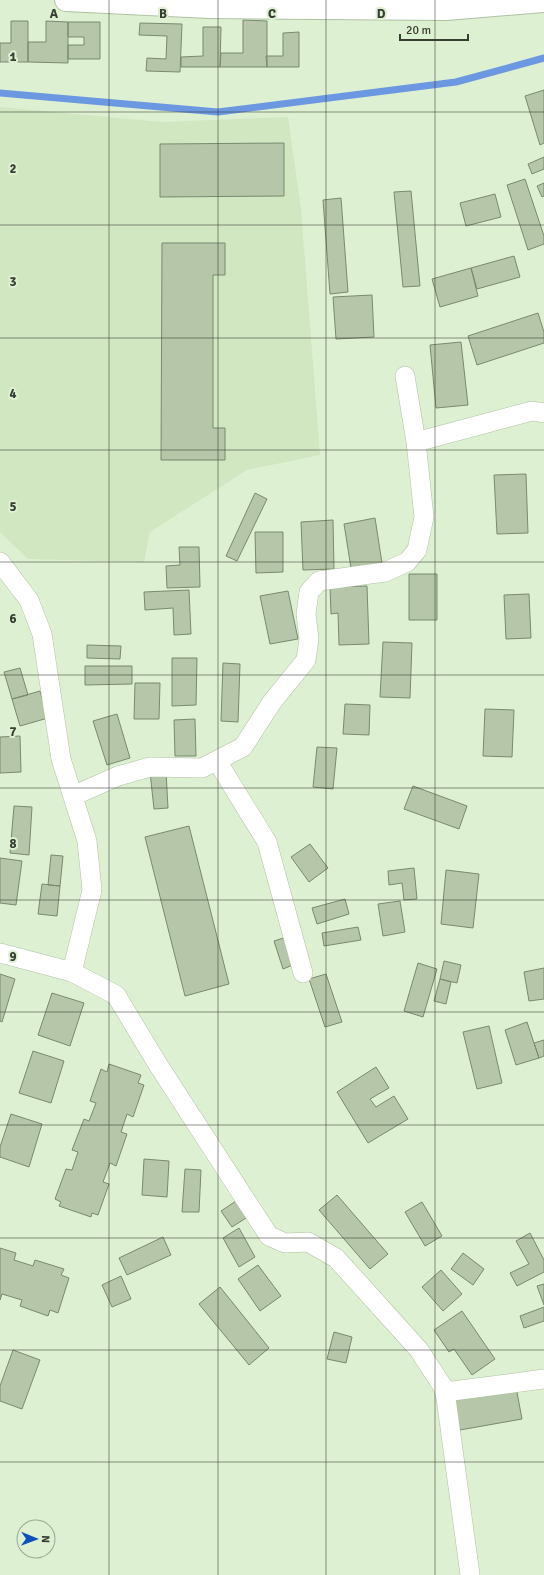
<svg xmlns="http://www.w3.org/2000/svg" width="544" height="1575" viewBox="0 0 544 1575" font-family="Signika,sans-serif">
<style>
.built{fill:#d0e7c2}
.lines{fill:none;stroke-linecap:round;stroke-linejoin:round}
.stream{stroke:#6c98e2;stroke-width:7}
.building{fill:#b5c6a9;stroke:#798a6e}
.minor-casing{stroke:#afc1a3;stroke-width:20}
.tertiary-casing{stroke:#afc1a3;stroke-width:24}
.minor{stroke:#fff;stroke-width:19}
.tertiary{stroke:#fff;stroke-width:22}
.grid{fill:none;stroke:#363d31;stroke-width:1;stroke-opacity:0.55}
.grid-label{font-size:13px;text-anchor:middle;font-weight:bold;fill:#363d31;stroke:#def0d2;stroke-width:4;stroke-linejoin:round;paint-order:stroke}
</style>
<rect width="100%" height="100%" fill="#def0d2"/>
<!-- built -->
<path class="built" d="M0 107 162 122 288 117 301 209 320 455 247 470 150 532 144 562 28 559 0 532Z"/>
<g class="lines">
<!-- stream -->
<path class="stream" d="M0 93 218 112 456 82 544 58"/>
</g>
<!-- building -->
<path class="building" d="M243 20 267 21V67H220L221 53H243Z
M11 21H28V62H0V43H11Z
M46 21 68 22V63L28 62V42H46Z
M68 22H100V59H68V45H84V37H68Z
M140 23 182 24 180 72 146 71 147 58 166 59 167 36 139 35Z
M203 27H221L220 67H181V57L203 56Z
M299 32V67H267L266 56H283V33Z
M544 90V143L540 145 525 96Z
M284 143V196L160 197V144Z
M544 157V169L532 174 528 164Z
M525 179 544 236V244L528 250 507 185Z
M544 183V196L542 197 537 186Z
M411 191 420 286 403 287 394 192Z
M495 194 501 217 466 226 460 203Z
M341 198 348 292 330 294 323 200Z
M162 243H225V275H213V428H225V460H161Z
M514 256 520 277 477 289 471 268Z
M471 268 478 296 440 307 432 279Z
M372 295 374 337 336 339 333 297Z
M538 313 544 332V343L477 365 468 336Z
M461 342 468 405 436 408 430 345Z
M526 474 528 533 497 534 494 475Z
M255 493 267 499 237 561 226 556Z
M375 518 382 563 351 568 344 524Z
M333 520 334 569 303 570 301 522Z
M255 532H283V572L256 573Z
M179 547H199L200 587 167 588 166 566 180 565Z
M409 574H437V620H409Z
M367 586 369 644 339 645 338 613 331 614 330 587Z
M189 590 191 634 174 635 173 608 145 610 144 592Z
M288 591 298 639 270 644 260 596Z
M529 594 531 638 506 639 504 595Z
M383 642 412 643 410 698 380 697Z
M87 645 121 646 120 659 87 658Z
M172 658H197L196 705 172 706Z
M223 663 240 664 238 722 221 721Z
M85 666H132V684L85 685Z
M20 668 28 695 12 699 4 672Z
M135 683H160L159 719H134Z
M40 691 48 718 20 726 12 699Z
M345 704 370 705 369 735 343 734Z
M485 709 514 710 512 757 483 756Z
M117 714 130 758 107 765 93 721Z
M195 719 196 756H175L174 720Z
M20 736 21 772 0 773V737Z
M317 747 337 748 333 789 313 787Z
M166 771 168 808 154 809 150 772Z
M413 786 467 806 459 829 404 809Z
M14 806 32 807 29 855 10 853Z
M189 826 229 984 185 996 145 837Z
M310 844 328 868 309 882 291 857Z
M51 855 63 856 60 886 48 885Z
M0 858 22 861 16 905 0 903Z
M414 868 417 899 404 900 402 883 389 885 388 871Z
M446 870 479 874 473 928 441 924Z
M42 884 60 886 57 916 38 914Z
M345 899 349 914 317 924 312 908Z
M400 901 405 932 383 936 378 904Z
M358 927 361 940 324 946 322 933Z
M290 936 298 963 283 969 274 941Z
M444 961 461 965 457 983 440 979Z
M418 963 437 969 423 1017 404 1011Z
M544 968V999L529 1001 524 972Z
M0 974 15 979 2 1022 0 1021Z
M326 974 342 1022 325 1027 309 979Z
M440 979 451 982 446 1004 434 1001Z
M52 993 84 1003 70 1046 38 1035Z
M527 1022 539 1058 516 1065 505 1030Z
M489 1026 502 1083 477 1089 463 1032Z
M544 1040V1056L539 1058 534 1043Z
M33 1051 64 1061 51 1103 19 1093Z
M109 1064 141 1075 138 1083 144 1085 133 1117 127 1114 121 1132 127 1134 116 1166 110 1163 103 1182 109 1184 98 1215 92 1213 91 1217 59 1206 61 1202 55 1199 66 1169 72 1170 78 1152 72 1150 84 1119 89 1121 96 1103 90 1101 101 1069 107 1072Z
M376 1067 389 1088 370 1099 376 1107 394 1096 408 1119 368 1143 337 1092Z
M11 1114 42 1124 29 1167 0 1157V1147Z
M144 1159 169 1161 167 1197 142 1195Z
M185 1169 201 1170 199 1212H182Z
M337 1195 388 1254 370 1269 319 1210Z
M236 1201 246 1218 232 1227 221 1211Z
M422 1202 442 1236 425 1246 405 1212Z
M239 1228 255 1257 239 1267 223 1238Z
M530 1233 544 1260V1272L517 1286 510 1273 529 1264 516 1241Z
M163 1237 171 1255 127 1275 119 1258Z
M0 1248 16 1253 14 1260 33 1266 35 1260 64 1269 61 1275 69 1278 58 1313 50 1310 48 1316 20 1306 22 1300 2 1294 0 1300Z
M463 1253 484 1269 473 1285 451 1269Z
M258 1265 281 1296 260 1311 238 1279Z
M441 1270 462 1294 443 1311 422 1287Z
M121 1276 131 1299 112 1307 102 1285Z
M544 1284V1305L537 1286Z
M220 1287 269 1348 249 1365 199 1304Z
M544 1307V1321L524 1328 520 1316Z
M462 1311 495 1359 472 1375 454 1349 449 1352 434 1330Z
M334 1332 352 1337 346 1363 327 1359Z
M13 1350 40 1360 22 1409 0 1401V1386Z
M516 1387 522 1419 460 1430 454 1399Z"/>
<g class="lines">
<!-- minor casing -->
<g class="minor-casing">
<path id="minor" d="M416 442 532 411 544 413
M0 562 29 600 42 634 61 759 87 841 92 890 72 972
M217 761 267 842 303 973
M73 796 118 776 150 767 202 768 243 747 272 702 306 660 309 639 306 614 309 592 319 581 385 572 407 562 417 550 424 517 416 442 405 376
M0 953 72 972 116 995 157 1063 269 1236 285 1243 308 1242 336 1258 419 1350 443 1387 446 1398 470 1575
M445 1392 544 1379"/>
</g>
<!-- tertiary casing -->
<g class="tertiary-casing">
<path id="tertiary" d="M66 0 209 7 446 9 544 1"/>
</g>
<!-- minor -->
<use href="#minor" class="minor"/>
<!-- tertiary -->
<use href="#tertiary" class="tertiary"/>
</g>
<!-- grid -->
<path class="grid" d="M109 0V1575M218 0V1575M326 0V1575M435 0V1575M0 112H544M0 225H544M0 338H544M0 450H544M0 562H544M0 675H544M0 788H544M0 900H544M0 1012H544M0 1125H544M0 1238H544M0 1350H544M0 1462H544"/>
<g class="grid-label">
<text x="54" y="18">A</text>
<text x="163" y="18">B</text>
<text x="272" y="18">C</text>
<text x="381" y="18">D</text>
<text x="13" y="61">1</text>
<text x="13" y="173">2</text>
<text x="13" y="286">3</text>
<text x="13" y="398">4</text>
<text x="13" y="511">5</text>
<text x="13" y="623">6</text>
<text x="13" y="736">7</text>
<text x="13" y="848">8</text>
<text x="13" y="961">9</text>
</g>
<!-- north arrow -->
<g transform="translate(36 1539) rotate(91)"><circle r="19" fill="#def0d2" stroke="#9ba892"/>
<path d="M0-3L7 15L0 10L-7 15Z" fill="#0f50bb"/>
<text y="-6" font-size="11" font-weight="bold" text-anchor="middle" fill="#363d31">N</text>
</g>
<!-- scale -->
<path d="M400 34v6h68v-6" fill="none" stroke="#363d31" stroke-width="2"/>
<text x="406" y="34" font-size="12" fill="#363d31" stroke="#def0d2" stroke-width="3" paint-order="stroke">20 m</text>
</svg>
